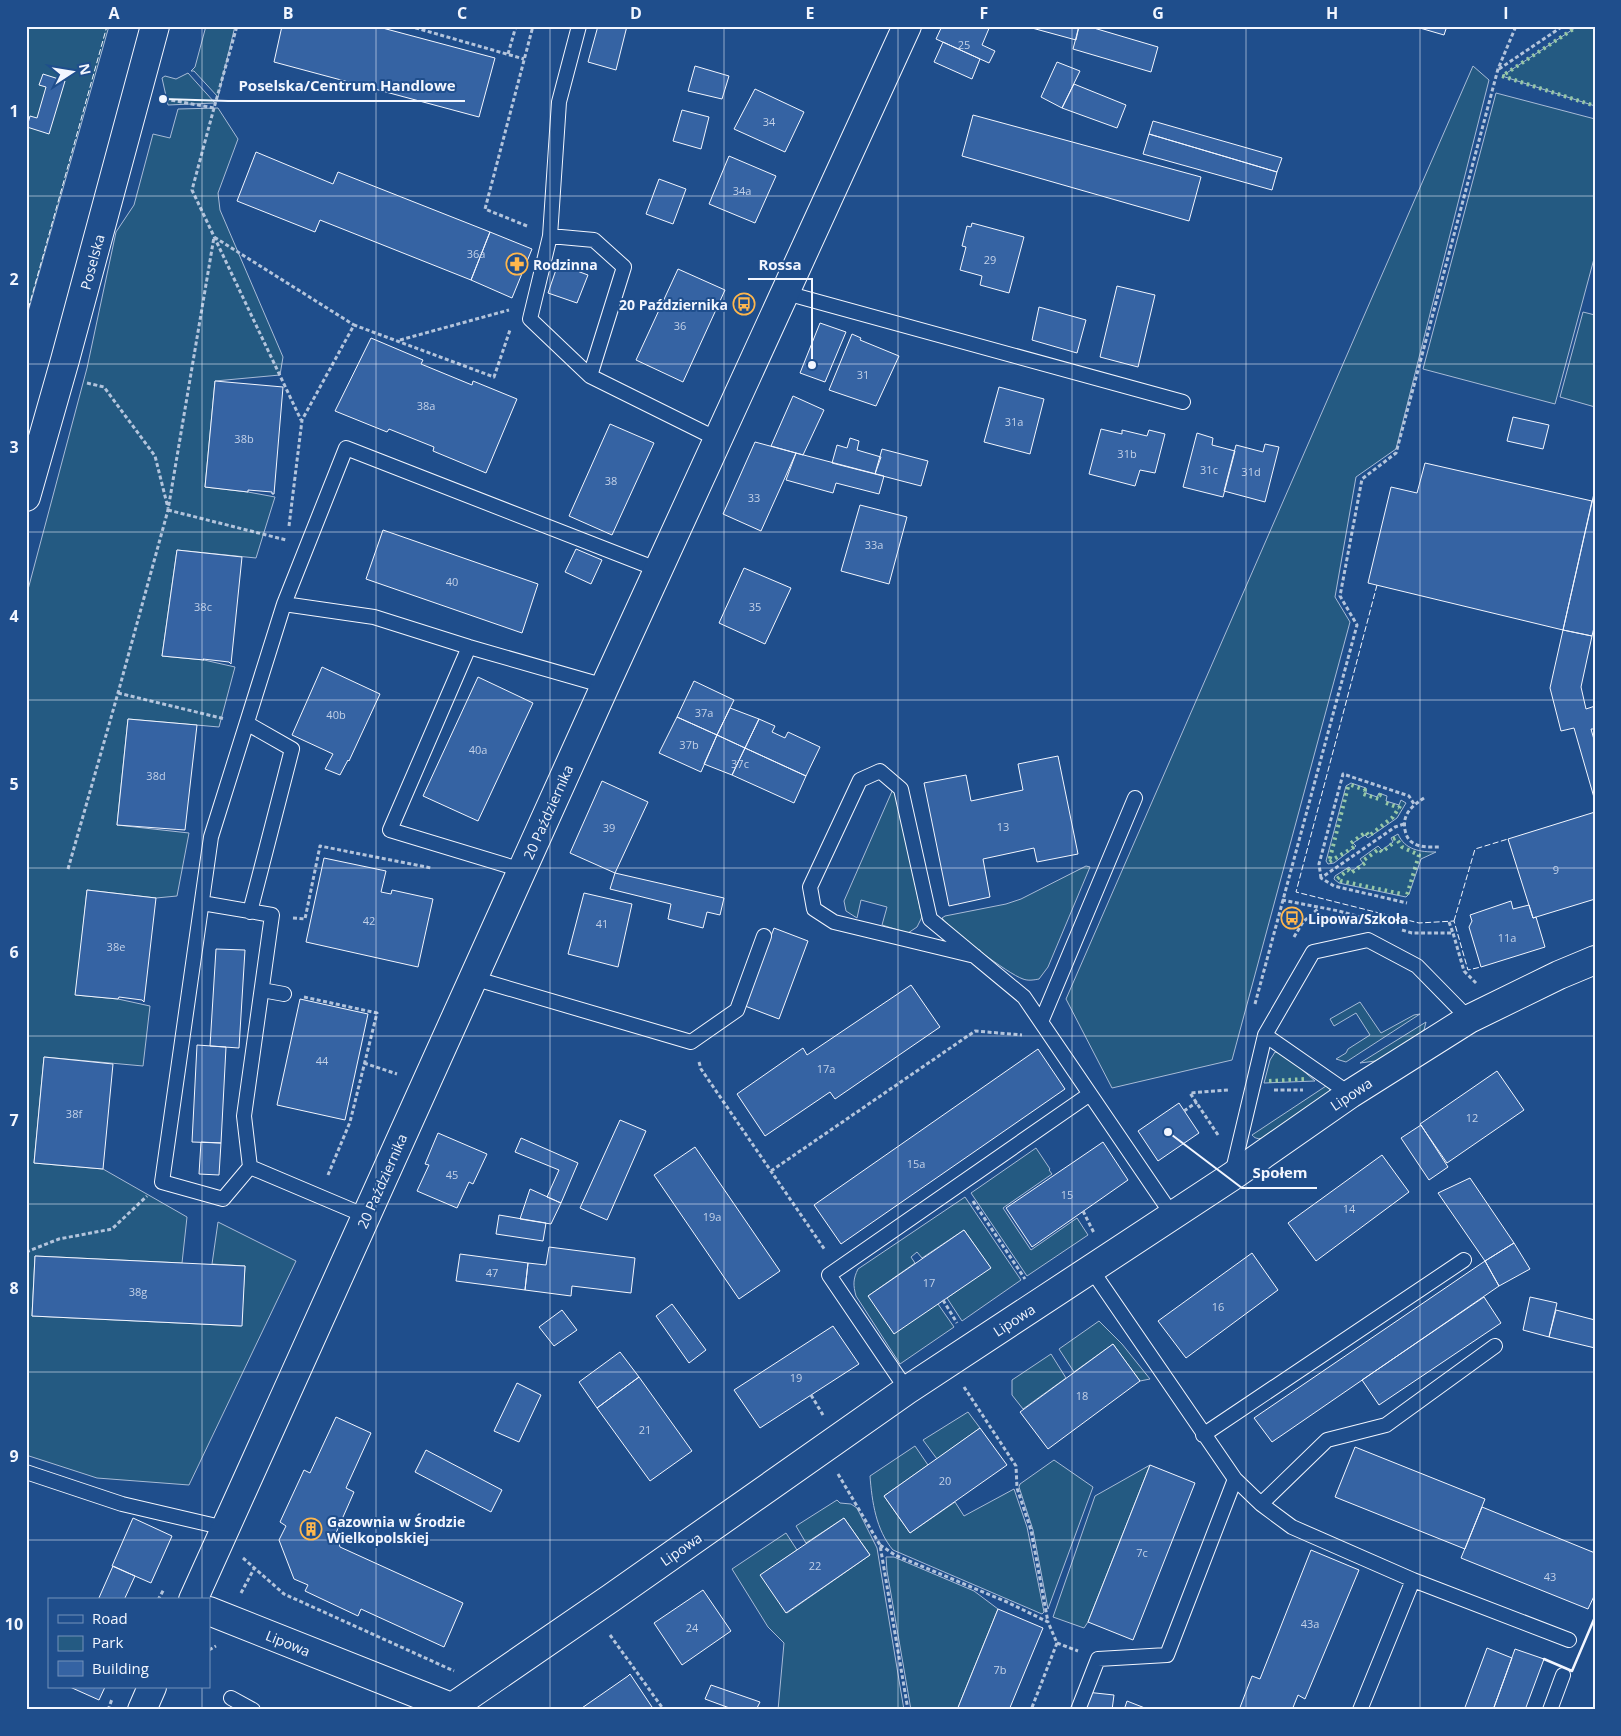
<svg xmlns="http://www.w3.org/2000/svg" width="1621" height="1736" viewBox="0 0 1621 1736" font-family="'Open Sans',sans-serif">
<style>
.green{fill:#245a82;stroke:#a8bbd7}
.building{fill:#3563a3;stroke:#f2f6ff}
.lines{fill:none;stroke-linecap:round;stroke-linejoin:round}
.lane-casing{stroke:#f2f6ff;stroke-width:16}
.street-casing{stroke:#f2f6ff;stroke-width:30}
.secondary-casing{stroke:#f2f6ff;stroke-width:30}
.path{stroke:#b3c4dc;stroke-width:3;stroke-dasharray:4 2.5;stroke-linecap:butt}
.lane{stroke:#1f4e8c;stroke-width:14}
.street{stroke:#1f4e8c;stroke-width:28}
.secondary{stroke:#1f4e8c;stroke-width:28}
.hedge{stroke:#97c8a6;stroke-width:4;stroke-dasharray:2.5 4;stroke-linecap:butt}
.fence{stroke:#f2f6ff;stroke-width:1;stroke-dasharray:6 2.5;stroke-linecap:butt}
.wall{stroke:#f2f6ff;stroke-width:2.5}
.grid{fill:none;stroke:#f2f6ff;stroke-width:1;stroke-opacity:0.55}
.labels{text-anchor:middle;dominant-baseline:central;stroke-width:4;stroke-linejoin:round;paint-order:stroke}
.number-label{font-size:11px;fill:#c3d1e8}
.street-label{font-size:14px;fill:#f2f6ff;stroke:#1f4e8c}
.poi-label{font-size:14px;font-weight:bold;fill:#f2f6ff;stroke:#1f4e8c;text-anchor:start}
.leader{fill:none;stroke:#f2f6ff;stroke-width:2}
.callout-dot{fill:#f2f6ff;stroke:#1f4e8c;stroke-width:2}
.callout-label{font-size:15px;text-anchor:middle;font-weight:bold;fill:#f2f6ff;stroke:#1f4e8c;stroke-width:4;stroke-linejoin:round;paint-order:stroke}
.neatline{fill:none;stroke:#f2f6ff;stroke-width:2}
.grid-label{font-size:16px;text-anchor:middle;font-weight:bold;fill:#f2f6ff}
</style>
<rect width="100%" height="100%" fill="#1f4e8c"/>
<!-- green -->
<path class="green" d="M26 26H109L26 319Z
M206 26H235L218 97 194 71H191L195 67Z
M1578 26H1595V106L1502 76Z
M1473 66 1489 80 1396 449 1356 477 1335 597 1350 622 1232 1060 1112 1088 1066 999Z
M188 73 215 103 168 105 162 78 165 76 176 79Z
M1496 93 1595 119V255L1555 404 1423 369Z
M218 108 238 139 218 193 220 210 283 357 280 375 215 381 205 487 248 492 275 497 256 558 177 550 162 656 204 660 235 667 219 727 128 719 117 825 189 833 177 896 156 898 87 890 76 995 118 999 150 1006 143 1066 44 1057 34 1163 103 1169 187 1217 182 1263 35 1256 32 1316 241 1326 245 1266 212 1264 218 1222 296 1261 189 1485 97 1478 26 1455V597L87 368 116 232 134 205 153 134 170 138 178 109Z
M1583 312 1595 315V407L1560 397Z
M1351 783 1366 788V793L1377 797 1379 793 1387 796 1386 801 1399 805 1401 800 1406 803 1397 818 1368 838 1365 835 1353 843 1356 846 1334 863 1328 864 1326 861 1346 786Z
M893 789 897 796 922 917 917 927 908 933 882 925 887 907 861 900 857 918 846 911 844 901Z
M1398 834C1405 850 1420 852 1436 852L1421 859 1409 894 1406 897 1339 883 1334 879 1335 876 1349 867 1352 871 1363 863 1360 859 1378 846 1382 850 1393 842 1391 838Z
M1086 866 1090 867 1048 967 1039 979C1034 980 1028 981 1023 979 1008 974 951 931 942 918L945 916 1006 904 1021 899Z
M1360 1002 1381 1033 1414 1015 1420 1014 1346 1062 1336 1059 1346 1053 1348 1049 1370 1035 1356 1013 1334 1026 1330 1019Z
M1426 1022 1424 1030 1420 1033 1419 1036 1383 1060 1360 1063Z
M1275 1052 1284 1054 1315 1081 1264 1083 1270 1060Z
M1326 1086 1330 1089 1329 1095 1266 1137C1261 1139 1256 1140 1252 1135Z
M1036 1148 1050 1169 1049 1170 1052 1174 1003 1208 1031 1250 1077 1218 1088 1235 1027 1276 971 1193Z
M965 1197 1021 1280 962 1321 947 1298 990 1267 964 1230 922 1258 917 1252 911 1257 915 1263 868 1296 938 1304 954 1327 900 1364 856 1296C853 1285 853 1279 858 1269Z
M1099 1321 1122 1344 1150 1379 1140 1381 1113 1344 1074 1372 1059 1349Z
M1051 1354 1066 1378 1023 1409 1012 1395V1380Z
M968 1412 980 1428 937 1459 923 1440Z
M915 1446 928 1465 884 1496 910 1533 955 1502 964 1516 1014 1489 1027 1527 1044 1612 1042 1614 893 1550C876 1530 872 1502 870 1476Z
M1054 1460 1093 1487 1048 1609 1033 1530 1019 1487 1020 1484Z
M1150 1465 1088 1622 1084 1628 1053 1617 1095 1496Z
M837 1500 840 1503 851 1504 857 1508 877 1548 904 1710H778L784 1643 768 1627 732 1569 786 1533 797 1550 761 1575 787 1613 870 1555 844 1518 806 1543 796 1526Z
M886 1557H894L974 1591 998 1609 957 1710H911L887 1571Z"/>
<!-- building -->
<path class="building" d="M282 26H375L495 58 479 117 274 62Z
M598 26H627L616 70 588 62Z
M942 26H990L982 45 995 51 989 63 936 39Z
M1032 26H1079L1076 40 1032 28Z
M1079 26H1087L1158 47 1151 72 1073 49Z
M1413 26H1447L1444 35Z
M943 42 980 59 972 79 934 62Z
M1057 62 1080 71 1062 108 1041 97Z
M695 66 729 76 722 99 688 91Z
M43 74 65 81 49 134 27 127 30 116 37 118 46 87 39 85Z
M1074 84 1126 105 1117 128 1062 108Z
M755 89 804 112 785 152 734 129Z
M682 110 709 117 701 149 673 141Z
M973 115 1201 177 1189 221 962 156Z
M1153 121 1282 158 1277 172 1149 134Z
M1149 134 1277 172 1272 190 1143 154Z
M256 152 333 184 338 172 490 232 471 280 320 220 315 232 237 201Z
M729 156 776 176 755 223 709 204Z
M659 179 686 189 673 224 646 214Z
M972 223 1024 237 1009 293 980 285 982 276 960 270 966 247 962 246 967 226 971 227Z
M490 232 532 249 512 298 471 280Z
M558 264 588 275 577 303 548 293Z
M678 269 725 290 683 382 636 360Z
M1117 286 1155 295 1138 367 1100 357Z
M1039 307 1086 320 1077 353 1032 340Z
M820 323 846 332 825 382 800 373Z
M852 334 861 338 860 340 899 356 876 406 829 390Z
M371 338 423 360 421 364 472 385 473 381 517 399 486 473 433 451 434 447 389 429 387 432 335 411Z
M215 381 283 387 274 494H272V492L248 490V492L205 487Z
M999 387 1044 399 1030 454 984 442Z
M793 396 824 410 803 455 771 446Z
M1513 417 1549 425 1543 449 1507 441Z
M610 424 654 443 612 535 569 516Z
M1101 429 1122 434V430L1147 436 1149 430 1165 434 1155 473 1140 470 1135 486 1089 474Z
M1197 433 1213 438 1212 445 1235 451 1223 497 1183 487Z
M850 438 859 441 857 450 881 457 875 474 832 463 837 445 847 448Z
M755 442 796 453 761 531 723 514Z
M1265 444 1279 447 1265 502 1224 491 1236 445 1263 452Z
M882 449 928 461 921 486 875 474Z
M796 453 884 476 879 494 836 483 833 493 786 480Z
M1425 463 1592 501 1563 630 1368 583 1391 487 1417 493Z
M1595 489V623L1592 636 1563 630Z
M860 505 907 517 889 584 841 571Z
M383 530 538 584 522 633 366 579Z
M576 549 602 560 591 584 565 572Z
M177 550 242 557 231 664 229 662 203 659 204 660 162 656Z
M744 568 791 588 765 644 719 623Z
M1563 630 1592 636 1581 687 1586 709 1595 706V729H1591L1595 743V801L1574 728 1561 731 1550 688Z
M322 667 380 694 349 761 348 760 340 775 325 769 333 754 292 735Z
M478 677 533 703 478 821 423 796Z
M694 681 734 700 717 735 677 717Z
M730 708 759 719 745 748 717 735Z
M677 717 717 735 701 772 659 753Z
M128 719 197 725 185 830 117 825Z
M759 719 775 726 772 732 785 738 788 732 820 747 806 776 745 748Z
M717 735 745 748 732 775 704 764Z
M745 748 806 776 794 803 732 775Z
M1058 756 1078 854 1037 862 1034 848 983 859 990 897 949 906 924 783 966 775 971 801 1023 790 1018 764Z
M602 781 648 802 615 873 570 853Z
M1595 812V899L1533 918 1508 839Z
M324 858 386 871 381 892 391 894 392 890 433 899 418 967 306 942Z
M615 873 724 898 720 915 707 912 703 928 668 919 671 904 610 889Z
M87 890 156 898 144 1002 142 1000 119 997 118 999 75 995Z
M584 893 632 904 618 967 568 954Z
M1511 901 1513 909 1529 905 1533 918 1536 917 1545 947 1481 967 1469 927 1472 921 1470 915Z
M774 928 808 941 779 1019 745 1006Z
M216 949 245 950 239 1048 210 1046Z
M911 985 940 1027 835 1099 830 1092 765 1136 737 1094 803 1048 807 1055Z
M300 999 368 1014 345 1120 277 1105Z
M197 1045 226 1047 221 1143 192 1142Z
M1038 1049 1065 1089 841 1244 814 1205Z
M44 1057 113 1064 103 1169 34 1163Z
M1497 1071 1524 1110 1447 1163 1420 1124Z
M1179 1103 1199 1133 1158 1161 1138 1131Z
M620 1120 646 1131 607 1220 580 1208Z
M1421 1125 1448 1167 1429 1180 1401 1138Z
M438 1133 487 1154 473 1184 469 1182 457 1208 417 1191 429 1165 425 1164Z
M521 1138 578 1163 561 1203 547 1197 559 1170 515 1152Z
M201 1142 221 1143 219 1175 199 1174Z
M1103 1142 1128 1180 1032 1247 1006 1208Z
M695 1147 780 1271 739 1299 654 1175Z
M1382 1155 1409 1192 1316 1261 1288 1223Z
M1470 1178 1514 1243 1485 1261 1438 1193Z
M530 1189 561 1203 551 1224 520 1219Z
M499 1215 546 1223 543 1241 496 1234Z
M964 1230 991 1268 894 1334 868 1296Z
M1514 1243 1530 1269 1499 1286 1485 1261Z
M549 1247 635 1258 631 1293 572 1286 571 1296 525 1290 528 1263 546 1265Z
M1252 1253 1278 1290 1186 1358 1158 1321Z
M460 1254 528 1263 525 1290 456 1281Z
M35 1256 245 1266 242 1326 32 1316Z
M1485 1261 1499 1286 1272 1442 1254 1418Z
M1484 1297 1501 1323 1379 1405 1362 1380Z
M1530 1297 1557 1303 1549 1337 1523 1330Z
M672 1304 706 1350 689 1363 656 1316Z
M562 1310 577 1330 554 1346 539 1327Z
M1556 1310 1595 1320V1348L1549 1337Z
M833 1326 859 1364 760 1428 734 1390Z
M1113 1344 1140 1381 1048 1449 1020 1412Z
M620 1352 639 1377 597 1408 579 1382Z
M639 1377 692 1451 650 1481 597 1408Z
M517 1383 541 1395 519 1442 494 1431Z
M336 1417 371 1433 346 1488 354 1492 336 1533 340 1547 463 1603 444 1647 361 1609 358 1616 305 1591 308 1585 294 1579 279 1540 286 1526 280 1522 304 1470 310 1473Z
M980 1428 1007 1465 910 1533 884 1496Z
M1355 1447 1485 1499 1465 1549 1335 1497Z
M426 1450 502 1490 491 1512 415 1472Z
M1150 1465 1195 1483 1133 1640 1088 1622Z
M1482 1507 1595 1553V1594L1588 1609 1461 1558Z
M133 1518 172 1536 151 1583 112 1566Z
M844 1518 870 1555 786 1613 760 1575Z
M1311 1550 1359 1570 1305 1699 1298 1695 1292 1710H1239L1252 1676 1260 1679Z
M113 1566 135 1576 124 1600H98Z
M703 1590 731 1631 682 1665 654 1623Z
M998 1609 1043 1628 1009 1710H957Z
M1487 1648 1512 1658 1493 1710H1464Z
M1515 1649 1544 1659 1525 1710H1493Z
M630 1674 654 1710H579L628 1676Z
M711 1685 760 1702 756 1710H735L705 1699Z
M70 1687H105L99 1700Z
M1086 1692 1114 1695 1112 1710H1080Z
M1127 1701 1150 1710H1124Z"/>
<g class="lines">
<!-- lane casing -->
<g class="lane-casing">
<path id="lane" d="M550 236 559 102 579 26
M786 293 1183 402
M590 376 624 267 594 240 550 236 530 319 590 376 719 440
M284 604 346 448 659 570
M469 647 390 830 522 870
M248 724 292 749 250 912
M202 903 272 915 244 1116 250 1167
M975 956 834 922 814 909 810 887 860 780 880 771 901 789 930 919 1024 997 1173 1216
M473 978 691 1042 737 1010 764 936
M262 990 284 994
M1041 1022 1135 798
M1265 1035 1350 1094
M1232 1174 1265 1035 1313 952 1368 940 1417 966 1469 1019
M366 1216 250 1167 223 1199 162 1182 211 837 284 604 374 617 469 647 605 686
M1091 1269 1235 1479 1261 1504 1292 1527 1413 1580 1569 1640
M907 1390 829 1275 1090 1094
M1203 1435 1464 1260
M26 1472 122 1504 225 1528
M1261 1504 1327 1440 1386 1425 1495 1346
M231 1698 253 1710
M1078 1710 1098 1659 1167 1655 1235 1479
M1360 1710 1413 1580
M1550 1710 1563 1675"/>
</g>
<!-- street casing -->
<g class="street-casing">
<path id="street" d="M193 1600 605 686 907 26
M209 1611 451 1707
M142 1710 152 1687
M448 1710 611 1598 907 1390 1231 1177 1350 1094 1469 1019 1559 975 1595 960"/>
</g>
<!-- secondary casing -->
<g class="secondary-casing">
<path id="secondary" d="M26 497 65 360 155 26"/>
</g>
<!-- path -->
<path class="path" d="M409 26 524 59
M508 54 516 26
M1499 69 1563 26
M165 99 214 108 237 26
M214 108 192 190 301 420
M527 226 485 209 533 26
M400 340 509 310
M87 383 104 387 155 456 168 508
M168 510 286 540
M289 526 302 420 354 325 494 377 510 330
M118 693 225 719
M1424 798C1412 806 1402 814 1405 830 1406 835 1408 840 1413 843 1421 848 1432 847 1441 847
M1404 824 1395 827 1321 878 1334 886 1407 903
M68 869 118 693 168 510 214 237 354 325
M1321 878 1319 864 1343 774 1409 796 1414 804
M1282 900 1339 911 1360 917
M293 918 305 919 320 846 431 868
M1449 922 1453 933
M1402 930 1412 933H1453L1464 971 1477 984
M1294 937 1303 922 1319 908
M304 997 377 1013 350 1122 328 1175
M1255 1004 1357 625 1340 596 1362 479 1396 453 1498 69 1516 26
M699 1062 701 1069 825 1250
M364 1063 397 1074
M1274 1090H1303
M1184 1111 1197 1102
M1218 1135 1190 1093 1228 1090
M771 1171 975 1031 1022 1035
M973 1201 1025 1279
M1083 1211 1094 1233
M26 1252 59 1239 112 1229 147 1196
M943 1300 957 1323
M964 1387 1016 1466 1017 1488 1031 1530 1048 1622
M811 1395 823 1415
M838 1474 880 1545 908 1710
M880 1545 895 1555 1007 1602 1048 1622 1057 1643 1031 1710
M243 1558 284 1594 454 1671
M241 1593 255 1567
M158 1600 164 1589
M610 1635 664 1710
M1057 1643 1078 1651
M209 1650 216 1646
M108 1710 112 1699"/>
<!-- lane -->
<use href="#lane" class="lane"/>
<!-- street -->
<use href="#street" class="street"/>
<!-- secondary -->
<use href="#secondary" class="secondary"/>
<!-- hedge -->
<path class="hedge" d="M1578 26 1502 76 1595 106
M1386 803 1399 808
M1393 839 1396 838 1402 847 1419 855 1407 895
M1351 843 1366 832 1369 836 1393 817 1402 803
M1392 844 1382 852 1379 849 1364 860 1365 863 1351 873 1348 870 1337 879 1341 881 1402 894
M1354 847 1329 862 1348 787 1351 785 1365 790 1363 794 1379 799 1380 795 1385 797
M1269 1081 1306 1079"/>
<!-- fence -->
<path class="fence" d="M26 317 107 26
M1377 585 1296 892 1419 923 1454 921 1468 970 1481 967
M1454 921 1475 849 1508 839"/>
<!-- wall -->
<path class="wall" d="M1544 1659 1572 1671 1595 1617"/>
</g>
<!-- grid -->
<path class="grid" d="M202 26V1600M376 26V1710M550 26V1710M724 26V1710M898 26V1710M1072 26V1710M1246 26V1710M1420 26V1710M26 196H1595M26 364H1595M26 532H1595M26 700H1595M26 868H1595M26 1036H1595M26 1204H1595M26 1372H1595M26 1540H1595M202 1687V1710"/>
<!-- icons -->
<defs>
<g id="pharmacy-ring" transform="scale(1.125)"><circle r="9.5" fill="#1f4e8c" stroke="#ffb74d" stroke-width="1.5"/><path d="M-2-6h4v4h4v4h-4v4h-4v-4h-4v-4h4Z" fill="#ffb74d"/></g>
<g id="bus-ring" transform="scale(1.125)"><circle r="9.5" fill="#1f4e8c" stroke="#ffb74d" stroke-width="1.5"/><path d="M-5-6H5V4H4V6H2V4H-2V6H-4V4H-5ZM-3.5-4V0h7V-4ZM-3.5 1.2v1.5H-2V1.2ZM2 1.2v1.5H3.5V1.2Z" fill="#ffb74d"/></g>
<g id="building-ring" transform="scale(1.125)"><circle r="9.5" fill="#1f4e8c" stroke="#ffb74d" stroke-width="1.5"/><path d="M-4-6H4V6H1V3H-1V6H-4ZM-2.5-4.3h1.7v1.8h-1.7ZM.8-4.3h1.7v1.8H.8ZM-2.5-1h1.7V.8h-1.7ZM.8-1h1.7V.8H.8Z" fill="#ffb74d"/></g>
</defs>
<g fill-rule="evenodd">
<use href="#pharmacy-ring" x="517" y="264"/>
<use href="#bus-ring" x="744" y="304"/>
<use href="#bus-ring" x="1292" y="918"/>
<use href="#building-ring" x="311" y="1529"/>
</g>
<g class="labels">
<!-- number labels -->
<g class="number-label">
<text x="964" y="44">25</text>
<text x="769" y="121">34</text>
<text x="742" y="190">34a</text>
<text x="476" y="253">36a</text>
<text x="990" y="259">29</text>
<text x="680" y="325">36</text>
<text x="863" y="374">31</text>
<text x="426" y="405">38a</text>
<text x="1014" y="421">31a</text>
<text x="244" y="438">38b</text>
<text x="1127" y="453">31b</text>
<text x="1209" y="469">31c</text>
<text x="1251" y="471">31d</text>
<text x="611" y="480">38</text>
<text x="754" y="497">33</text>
<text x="874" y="544">33a</text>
<text x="452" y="581">40</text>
<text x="203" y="606">38c</text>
<text x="755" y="606">35</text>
<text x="704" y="712">37a</text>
<text x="336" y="714">40b</text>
<text x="689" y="744">37b</text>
<text x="478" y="749">40a</text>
<text x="740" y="763">37c</text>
<text x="156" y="775">38d</text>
<text x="1003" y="826">13</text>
<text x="609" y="827">39</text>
<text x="1556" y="869">9</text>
<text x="369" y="920">42</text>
<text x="602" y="923">41</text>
<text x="1507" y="937">11a</text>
<text x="116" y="946">38e</text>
<text x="322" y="1060">44</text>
<text x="826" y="1068">17a</text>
<text x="74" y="1113">38f</text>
<text x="1472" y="1117">12</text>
<text x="916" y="1163">15a</text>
<text x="452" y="1174">45</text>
<text x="1067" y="1194">15</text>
<text x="1349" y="1208">14</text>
<text x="712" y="1216">19a</text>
<text x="492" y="1272">47</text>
<text x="929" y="1282">17</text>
<text x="138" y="1291">38g</text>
<text x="1218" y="1306">16</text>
<text x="796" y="1377">19</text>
<text x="1082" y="1395">18</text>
<text x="645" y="1429">21</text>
<text x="945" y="1480">20</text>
<text x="1142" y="1552">7c</text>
<text x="815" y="1565">22</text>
<text x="1550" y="1576">43</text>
<text x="1310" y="1623">43a</text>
<text x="692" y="1627">24</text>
<text x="1000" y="1669">7b</text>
</g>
<!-- street labels -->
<g class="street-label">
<text transform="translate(92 262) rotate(-75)">Poselska</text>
<text transform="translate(548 812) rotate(-66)">20 Października</text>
<text transform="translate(1351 1094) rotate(-34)">Lipowa</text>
<text transform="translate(382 1181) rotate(-66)">20 Października</text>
<text transform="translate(1014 1320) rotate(-33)">Lipowa</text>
<text transform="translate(681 1549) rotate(-35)">Lipowa</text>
<text transform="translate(288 1643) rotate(22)">Lipowa</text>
</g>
<!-- poi labels -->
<g class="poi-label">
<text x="533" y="264">Rodzinna</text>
<text x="728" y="304" text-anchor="end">20 Października</text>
<text x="1308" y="918">Lipowa/Szkoła</text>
<text x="327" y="1521">Gazownia w Środzie<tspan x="327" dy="16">Wielkopolskiej</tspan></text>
</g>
</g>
<!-- callouts -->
<path class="leader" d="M163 99L228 101H465M812 365L812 279H748M1168 1132L1242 1188H1317"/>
<g class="callout-dot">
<circle cx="163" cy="99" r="5"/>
<circle cx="812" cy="365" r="5"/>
<circle cx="1168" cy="1132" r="5"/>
</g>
<g class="callout-label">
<text x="347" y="91">Poselska/Centrum Handlowe</text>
<text x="780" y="270">Rossa</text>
<text x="1280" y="1178">Społem</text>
</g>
<!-- border -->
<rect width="1621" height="1736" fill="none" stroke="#1f4e8c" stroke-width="55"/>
<!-- legend -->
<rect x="48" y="1598" width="162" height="90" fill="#1f4e8c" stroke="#7391ba"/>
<rect x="58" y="1615" width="25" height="8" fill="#1f4e8c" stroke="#7391ba"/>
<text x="92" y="1624" font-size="15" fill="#f2f6ff">Road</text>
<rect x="58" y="1636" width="25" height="15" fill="#245a82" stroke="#7391ba"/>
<text x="92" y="1648" font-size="15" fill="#f2f6ff">Park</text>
<rect x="58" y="1661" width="25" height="15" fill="#3563a3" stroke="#7391ba"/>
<text x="92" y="1674" font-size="15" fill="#f2f6ff">Building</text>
<!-- north arrow -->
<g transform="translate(72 72) rotate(78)" stroke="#1f4e8c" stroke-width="4" paint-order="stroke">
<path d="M0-4L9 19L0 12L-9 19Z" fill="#f2f6ff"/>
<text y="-8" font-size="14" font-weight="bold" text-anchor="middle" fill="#f2f6ff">N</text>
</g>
<rect x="28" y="28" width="1566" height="1680" class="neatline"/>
<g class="grid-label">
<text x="114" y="19">A</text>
<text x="288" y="19">B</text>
<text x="462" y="19">C</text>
<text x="636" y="19">D</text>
<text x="810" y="19">E</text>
<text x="984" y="19">F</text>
<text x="1158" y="19">G</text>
<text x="1332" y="19">H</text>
<text x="1506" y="19">I</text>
<text x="14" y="117">1</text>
<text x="14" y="285">2</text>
<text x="14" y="453">3</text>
<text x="14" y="622">4</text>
<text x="14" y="790">5</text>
<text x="14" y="958">6</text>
<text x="14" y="1126">7</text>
<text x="14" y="1294">8</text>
<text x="14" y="1462">9</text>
<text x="14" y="1630">10</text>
</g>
</svg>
